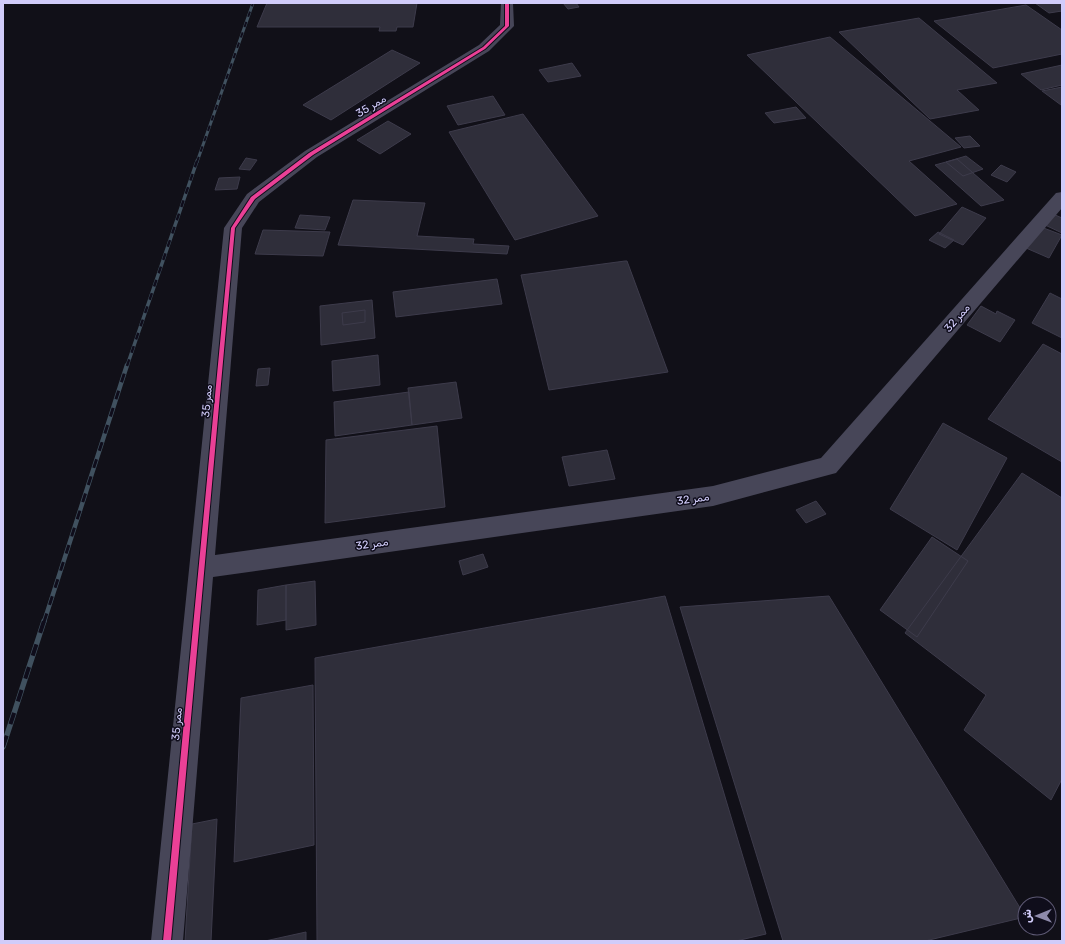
<svg xmlns="http://www.w3.org/2000/svg" width="1065" height="944" viewBox="0 0 1065 944" font-family="Rubik,'Noto Naskh Arabic',sans-serif">
<style>
.building{fill:#2f2e3a;stroke:#3d3b4b}
.lines{fill:none;stroke-linecap:round;stroke-linejoin:round}
.minor{fill:#474658;fill-rule:evenodd}
.rail-far3-casing{stroke:#40515f;stroke-width:3}
.rail-far2-casing{stroke:#40515f;stroke-width:3.5}
.rail-far1-casing{stroke:#40515f;stroke-width:4.5}
.rail-casing{stroke:#40515f;stroke-width:5.5}
.rail-far3{stroke:#0f0d1b;stroke-width:2;stroke-dasharray:5.5;stroke-linecap:butt}
.rail-far2{stroke:#0f0d1b;stroke-width:2.5;stroke-dasharray:7;stroke-linecap:butt}
.rail-far1{stroke:#0f0d1b;stroke-width:3;stroke-dasharray:9;stroke-linecap:butt}
.rail{stroke:#0f0d1b;stroke-width:4;stroke-dasharray:12;stroke-linecap:butt}
.cycleway-casing{stroke:#0f0d1b;stroke-width:2}
.cycleway{fill:#ea4096;fill-rule:evenodd}
.labels{text-anchor:middle;dominant-baseline:central;stroke-width:3;stroke-linejoin:round;paint-order:stroke}
.street-label{font-size:11px;fill:#d1ccfa;stroke:#0f0d1b}
</style>
<rect width="100%" height="100%" fill="#111018"/>
<!-- building -->
<path class="building" d="M267 3H417L413 27H397L396 31H379L380 27H257Z
M563 3H576L579 7 568 9Z
M1035 3H1062V11L1049 13Z
M1026 5 1062 30V54L993 68 934 21Z
M919 18 997 83 957 90 979 110 930 119 839 32Z
M830 37 961 147 909 161 957 204 915 216 747 55Z
M392 50 420 63 331 120 303 105Z
M572 63 581 76 548 82 539 70Z
M1062 65V85L1041 90 1021 74Z
M1062 87 1061 105 1042 91Z
M493 96 505 115 458 125 447 106Z
M796 107 806 118 774 123 765 113Z
M523 114 598 216 515 240 449 132Z
M388 121 411 134 380 154 357 140Z
M970 136 980 146 964 148 955 138Z
M966 156 983 169 963 176 946 162Z
M246 158 257 160 250 170 239 169Z
M957 159 1004 200 981 206 935 165Z
M1001 165 1016 172 1007 182 991 175Z
M240 177 237 189 215 190 219 178Z
M353 200 425 203 417 236 474 239 473 244 509 246 507 254 338 245Z
M962 207 986 218 963 245 939 234Z
M1053 214 1062 218V233L1045 225Z
M300 215 330 217 325 230 295 228Z
M1041 227 1062 235 1049 258 1026 248Z
M263 230 330 232 323 256 255 254Z
M938 232 954 240 945 248 929 240Z
M625 261H627L668 372 549 390 521 275Z
M497 279 502 304 396 317 393 292Z
M1050 293 1062 299V338L1032 323Z
M372 300 375 338 321 345 320 306Z
M981 306 996 314 997 311 1015 320 1000 342 967 325Z
M365 310V322L343 325 342 313Z
M1043 344 1062 354V462L988 419Z
M378 355 380 385 333 391 332 361Z
M270 368 268 385 256 386 258 369Z
M456 382 462 418 412 425 408 388Z
M409 392 412 425 335 436 334 402Z
M943 423 1007 458 957 550 890 509Z
M437 426 445 507 325 523 326 440Z
M607 450 615 479 569 486 562 457Z
M1022 473 1062 498V779L1051 800 964 730 986 695 905 633Z
M816 501 826 514 806 523 796 510Z
M932 537 968 561 917 637 880 610Z
M483 554 488 567 463 575 459 561Z
M315 581 316 625 286 630V585Z
M286 585V620L257 625 258 590Z
M665 596 766 934 736 941H317L315 658Z
M829 596 1025 916V917L925 941H783L680 607Z
M313 685 314 845 234 862 241 698Z
M217 819 211 941H185L192 824Z
M306 932V941H265Z"/>
<g class="lines">
<!-- minor -->
<path class="minor" d="M501 3H513L514 26 489 51 317 157 259 202 242 228 215 555 713 486 821 458 1056 193 1062 192V208L836 473 713 506 213 577 183 941H151L224 228 247 194 305 151 479 45 500 25Z"/>
<!-- rail-far3 casing -->
<g class="rail-far3-casing">
<path id="rail-far3" d="M197 162 253 3"/>
</g>
<!-- rail-far2 casing -->
<g class="rail-far2-casing">
<path id="rail-far2" d="M127 366 197 161"/>
</g>
<!-- rail-far1 casing -->
<g class="rail-far1-casing">
<path id="rail-far1" d="M44 622 127 365"/>
</g>
<!-- rail casing -->
<g class="rail-casing">
<path id="rail" d="M3 747 44 621"/>
</g>
<!-- rail-far3 -->
<use href="#rail-far3" class="rail-far3"/>
<!-- rail-far2 -->
<use href="#rail-far2" class="rail-far2"/>
<!-- rail-far1 -->
<use href="#rail-far1" class="rail-far1"/>
<!-- rail -->
<use href="#rail" class="rail"/>
<!-- cycleway casing -->
<g class="cycleway-casing">
<path id="cycleway" d="M505 3H509V26L485 49 313 155 255 199 235 228 171 941H163L231 228 251 197 309 153 483 47 505 26Z"/>
</g>
<!-- cycleway -->
<use href="#cycleway" class="cycleway"/>
</g>
<g class="labels">
<!-- street labels -->
<g class="street-label">
<text transform="translate(371 106) rotate(-31)">ممر 35</text>
<text transform="translate(957 318) rotate(-49)">ممر 32</text>
<text transform="translate(207 401) rotate(-85)">ممر 35</text>
<text transform="translate(693 499) rotate(-8)">ممر 32</text>
<text transform="translate(372 544) rotate(-8)">ممر 32</text>
<text transform="translate(177 724) rotate(-85)">ممر 35</text>
</g>
</g>
<!-- border -->
<rect width="1065" height="944" fill="none" stroke="#d1ccfa" stroke-width="8"/>
<!-- north arrow -->
<g transform="translate(1037 916) rotate(269)"><circle r="19" fill="#0f0d1b" stroke="#5d5974"/>
<path d="M0-3L7 15L0 10L-7 15Z" fill="#8e8aab"/>
<text y="-6" font-size="11" font-weight="bold" text-anchor="middle" fill="#d1ccfa">ش</text>
</g>
</svg>
